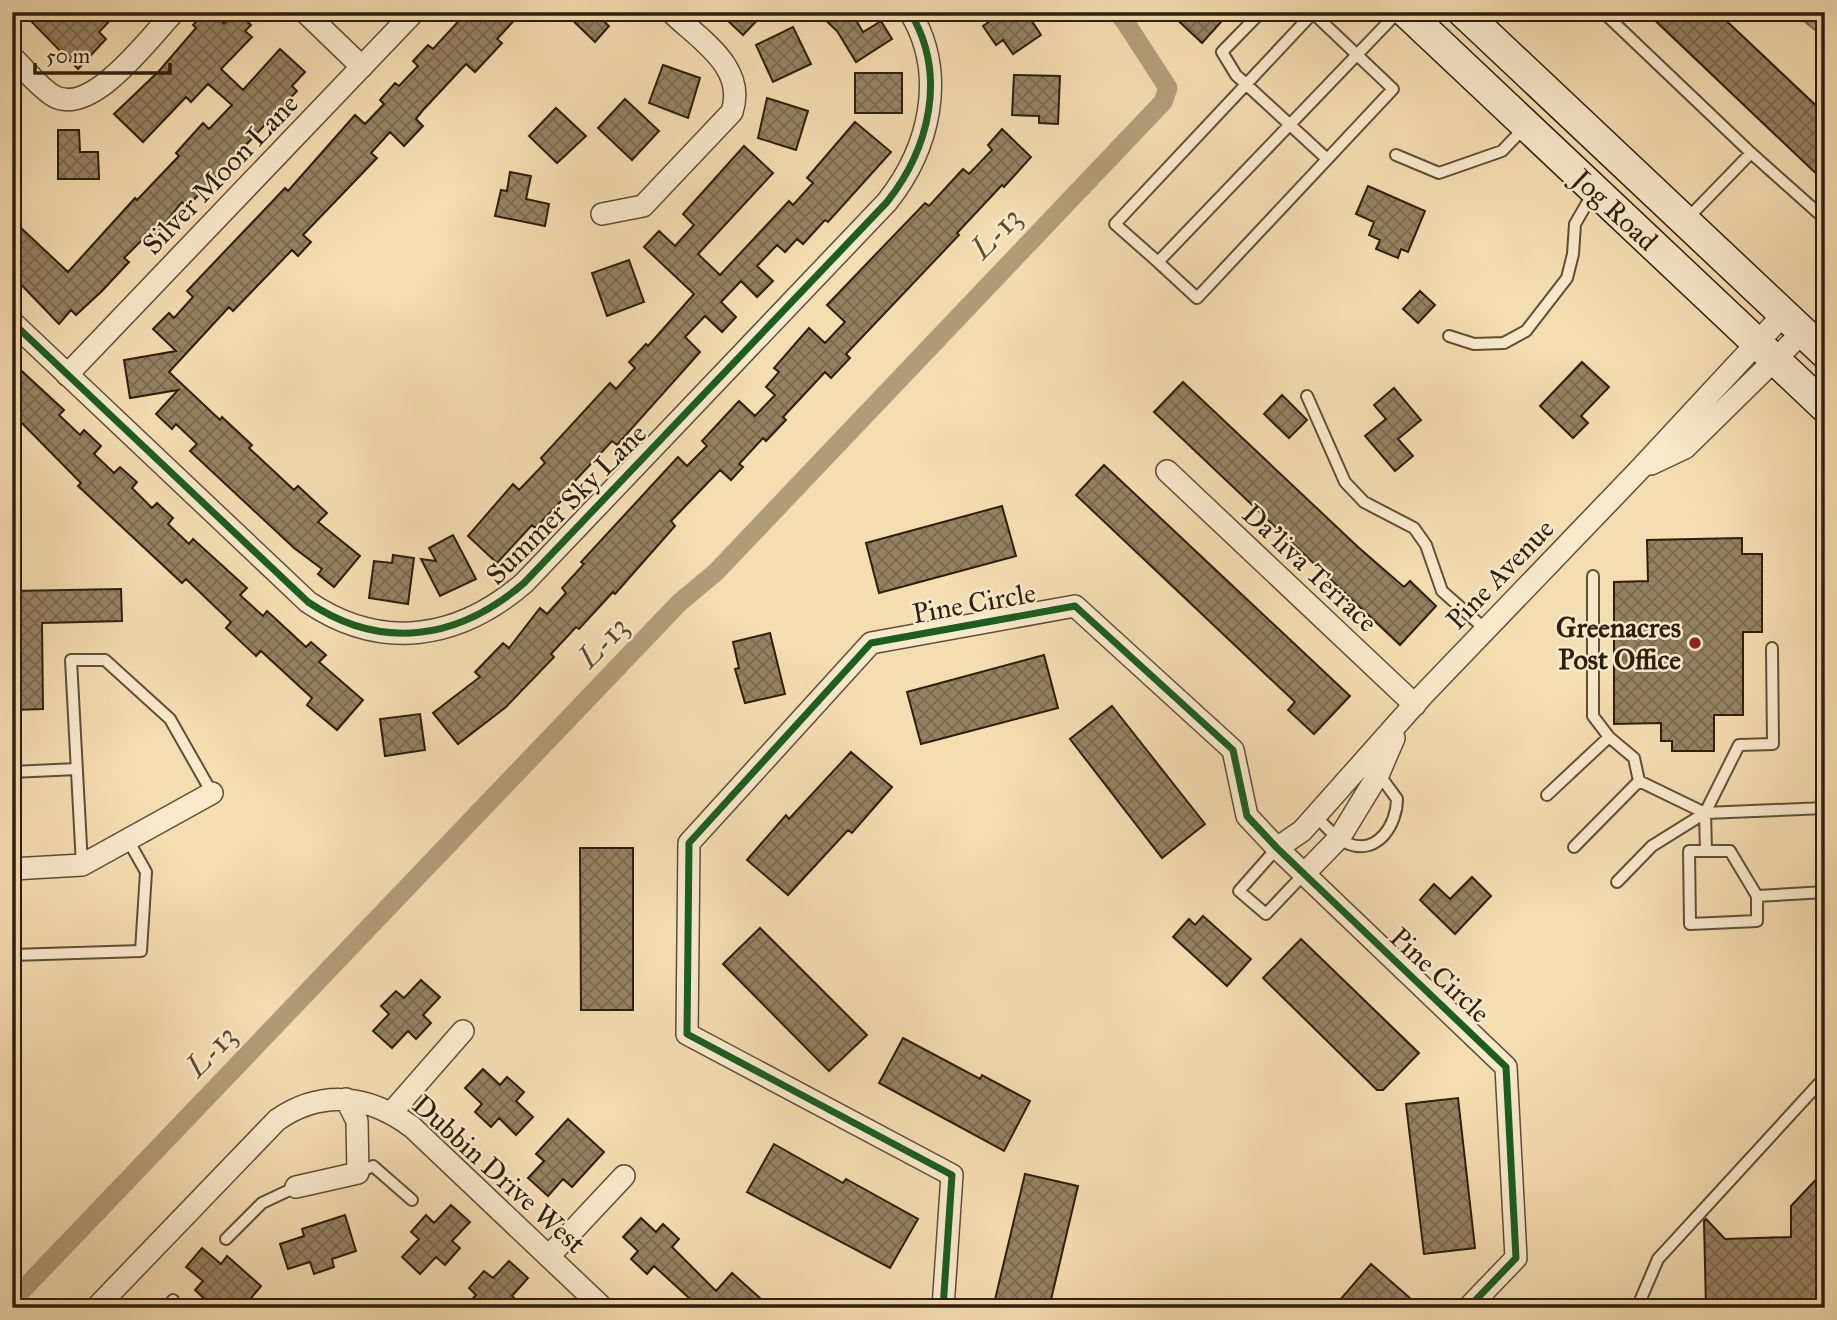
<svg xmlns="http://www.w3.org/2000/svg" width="1837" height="1320" viewBox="0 0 1837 1320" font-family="'IM FELL Great Primer',serif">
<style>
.water{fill:url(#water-rules);stroke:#7d6a4d;stroke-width:2}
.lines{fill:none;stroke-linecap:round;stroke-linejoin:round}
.canal{stroke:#b19c79;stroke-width:19}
.building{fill:url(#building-cross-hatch);stroke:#2e1e0c;stroke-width:2}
.service-casing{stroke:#604e35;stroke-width:14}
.minor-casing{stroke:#604e35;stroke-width:24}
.secondary-casing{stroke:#2e1e0c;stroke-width:33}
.service{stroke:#f8e9cc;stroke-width:10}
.minor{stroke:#f8e9cc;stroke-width:21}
.secondary{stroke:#f8e9cc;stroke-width:30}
.cycleway-casing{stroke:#f8e9cc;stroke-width:11}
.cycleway{stroke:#1b5e20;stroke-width:7}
.poi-dot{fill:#8f2418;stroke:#f8e9cc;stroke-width:2.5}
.labels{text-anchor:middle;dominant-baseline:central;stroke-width:5;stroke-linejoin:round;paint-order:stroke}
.street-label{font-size:28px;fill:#2e1e0c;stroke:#f8e9cc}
.poi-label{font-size:28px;font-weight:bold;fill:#2e1e0c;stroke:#f8e9cc;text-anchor:end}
.water-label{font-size:30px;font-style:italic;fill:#5c4a32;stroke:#f8e9cc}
</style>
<defs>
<pattern id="water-rules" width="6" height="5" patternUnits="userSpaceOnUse" patternTransform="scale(1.75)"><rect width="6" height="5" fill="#b19c79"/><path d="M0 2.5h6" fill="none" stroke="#907f62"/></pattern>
<pattern id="building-cross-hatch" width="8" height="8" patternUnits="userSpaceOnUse" patternTransform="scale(1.75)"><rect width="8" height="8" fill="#958162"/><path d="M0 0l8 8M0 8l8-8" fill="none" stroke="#7a694f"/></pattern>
</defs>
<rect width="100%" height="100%" fill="#f4ddb1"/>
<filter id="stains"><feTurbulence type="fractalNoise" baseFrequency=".00286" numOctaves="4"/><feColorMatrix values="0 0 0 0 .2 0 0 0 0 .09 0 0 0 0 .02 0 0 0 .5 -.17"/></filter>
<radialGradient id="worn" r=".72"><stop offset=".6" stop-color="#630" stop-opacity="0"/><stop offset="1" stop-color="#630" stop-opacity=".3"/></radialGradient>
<!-- water -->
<path class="water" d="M1793 12H1825V38Z"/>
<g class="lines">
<!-- canal -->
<path class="canal" d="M12 1301 679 603 716 572 1163 102 1168 88 1124 20 1116 12"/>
</g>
<!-- building -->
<path class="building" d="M22 12H118L99 32 106 39 78 69Z
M205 12H212L224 24 238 12 251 25 245 31 252 37 221 69 243 90 280 49 305 72 292 86 297 91 187 207 182 202 150 242 145 237 124 258 129 262 102 291 76 315 71 310 59 324 12 275V239L22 229 68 272 135 198 137 200 179 156 176 153 203 123 209 129 232 105 208 84 191 102 186 97 143 142 114 114 159 71 196 28 193 25Z
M467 12H522L497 39 502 43 475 72 466 64 424 109 416 119 423 126 404 146 390 132 371 153 377 158 303 235 311 242 298 256 292 250 233 311 229 307 169 372 220 420 222 417 252 445 249 448 294 490 298 486 327 513 318 522 360 556 334 587 318 574 322 569 294 548 190 451 197 444 176 424 172 429 156 414 178 390 130 398 124 360 176 351 153 329 169 313 174 318 193 297 187 291 285 188 288 191 355 115 365 124 384 104 380 100 395 83 399 86 418 66 413 61 428 45 433 49Z
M564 12H594L609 26 595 42Z
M735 12H765L743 35 727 20Z
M817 12H851L863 32 881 21 892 39 856 62 837 31Z
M1003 12H1026L1041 35 1013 54 1003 40 996 45 983 26Z
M1169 12H1230L1202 43Z
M1646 12H1717L1825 114V182Z
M793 27 811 64 773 82 756 45Z
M663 65 700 78 688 118 649 103Z
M855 73H902V113H855Z
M1014 75 1060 76 1058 124 1039 123V116L1012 115Z
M767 98 808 111 796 150 758 138Z
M625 99 659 131 632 160 598 128Z
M556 108 586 136 557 163 529 136Z
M855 122 891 152 828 222 825 220 803 244 797 239 785 252 777 245 757 266 773 281 757 297 741 281 721 302 736 317 722 332 705 316 685 337 700 352 617 445 612 441 560 497 563 499 535 528 532 525 497 563 468 536 513 484 519 490 545 463 541 458 610 383 616 389 635 368 629 362 646 344 648 346 694 294 644 247 659 231 675 246 694 225 683 214 744 146 773 173 698 254 720 275 789 201 793 205 813 183 807 178Z
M1002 129 1031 157 1004 187 1002 185 957 233 959 235 846 354 850 358 831 378 825 372 783 417 786 420 766 441 763 438 739 464 743 467 731 480 720 470 671 521 675 526 615 594 613 592 579 629 576 627 551 654 554 657 506 707 458 744 433 713 480 677 475 672 503 643 509 648 540 608 547 614 566 593 562 588 584 564 581 562 678 457 687 466 707 446 702 441 739 401 755 416 775 395 766 387 779 372 774 368 809 328 825 343 845 322 827 305 925 203 929 206 963 169 969 174 992 150 988 145Z
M58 130H79L80 152H98L99 179H58Z
M510 172 531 176 526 199 549 204 545 226 495 216 501 190 507 191Z
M1368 186 1425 211 1408 252 1401 249 1398 258 1376 249 1380 240 1369 235 1374 222 1356 214Z
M629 260 644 302 607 316 592 273Z
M1420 291 1435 305 1418 323 1403 309Z
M12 362 64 410 59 415 80 435 84 430 101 446 94 454 114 473 120 467 137 482 132 488 152 508 157 503 173 518 168 524 189 544 193 539 247 588 240 595 263 616 267 611 306 647 311 642 326 655 319 662 363 700 337 730 307 705 312 698 261 651 256 656 226 628 231 622 186 579 182 583 78 486 81 483 12 413Z
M1582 362 1609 387 1581 416 1588 423 1573 438 1540 406Z
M1183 382 1358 547 1404 587 1410 581 1436 606 1400 645 1154 412Z
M1394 388 1421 420 1398 439 1413 456 1395 471 1365 436 1386 419 1374 405Z
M1282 395 1307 420 1289 438 1264 414Z
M1104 465 1350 696 1314 734 1288 710 1295 702 1076 495Z
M1002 506 1016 556 879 593 866 543Z
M453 535 476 579 440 596 421 559 436 561 429 548Z
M1742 538V554H1762V632H1743V715H1714V751H1672V741H1661V723L1614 724V582L1648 581 1647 540Z
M393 555 414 558 408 604 369 598 374 561 392 563Z
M121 589 122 621 42 623 43 709 12 710V591Z
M770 633 785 694 745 703 735 669 739 668 733 642Z
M1044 655 1058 708 921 744 907 692Z
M1112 706 1205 824 1162 858 1070 739Z
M420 714 425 750 385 756 380 719Z
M851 752 892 787 852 833 848 830 788 895 747 860 786 815 789 819Z
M580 848H633V1010H581Z
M1472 877 1491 896 1455 934 1420 900 1434 884 1450 899Z
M1203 916 1251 959 1227 986 1173 937 1189 919 1195 925Z
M760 928 867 1035 829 1071 723 964Z
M1301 939 1419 1053 1383 1090H1377L1263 978Z
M421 980 440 997 423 1015 431 1023 416 1039 408 1031 392 1048 373 1031 389 1014 381 1006 396 991 404 998Z
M903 1038 980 1079 982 1075 1030 1101 1004 1151 879 1083Z
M483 1069 500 1085 507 1077 524 1092 516 1101 533 1117 516 1135 499 1118 491 1127 475 1112 482 1104 465 1088Z
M1458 1098 1475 1248 1424 1254 1406 1104Z
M568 1119 604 1152 572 1187 563 1179 548 1196 528 1178 544 1161 536 1154Z
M774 1144 843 1183 846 1179 918 1219 890 1268 747 1192Z
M1825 1170V1308H1706L1704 1221 1706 1219 1725 1239 1791 1237V1206Z
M1025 1174 1078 1186 1049 1308H993Z
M451 1205 470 1222 452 1241 460 1248 445 1265 436 1257 420 1274 402 1257 419 1239 411 1232 426 1215 434 1223Z
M345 1215 356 1251 332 1259 334 1267 314 1274 310 1262 288 1269 280 1244 304 1236 302 1229Z
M641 1218 656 1232 663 1224 679 1239 672 1247 716 1291 732 1273 761 1299 752 1308H700L654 1266 647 1274 631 1259 638 1251 623 1237Z
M202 1248 221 1264 227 1256 261 1286 243 1308H227L217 1299 211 1305 195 1290 203 1281 186 1267Z
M509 1261 528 1278 512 1296 525 1308H464L476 1295 469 1288 484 1271 493 1278Z
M1371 1264 1410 1298 1402 1308H1333Z"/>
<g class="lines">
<!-- service casing -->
<g class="service-casing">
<path id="service" d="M1261 12 1222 52 1236 75 1327 159
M1603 12 1751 153
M1396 155 1439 173 1502 151 1524 128
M1687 219 1751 153 1825 219
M1158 262 1115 224 1313 13 1393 89 1197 298 1158 262C1238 178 1318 95 1398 12
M1449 336 1474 344 1504 343 1526 331 1567 278 1573 254 1575 224 1593 193
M1307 396 1345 482 1364 502 1414 528 1426 545 1442 591 1485 629
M1593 576V716L1609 737
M12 772 77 769
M1547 795 1609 737 1634 758 1639 781
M1315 816C1324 824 1337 840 1349 844 1378 855 1397 824 1397 799L1378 773
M1574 847 1639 781 1705 813
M1277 848 1239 891 1266 914 1303 875
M1689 851H1730L1757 896V921L1690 924Z
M1706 851 1705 813 1825 808
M82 865 71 660H105L170 719 212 793
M1617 882 1652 846 1705 813 1739 745 1773 744 1772 648
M1757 896 1825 892
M12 955 141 951 146 872 128 840
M358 1173 373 1166 412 1200
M226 1239 262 1203 296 1187
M166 1308 173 1300
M1637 1308 1658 1259 1825 1077"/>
</g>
<!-- minor casing -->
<g class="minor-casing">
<path id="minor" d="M305 12 362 67
M12 57C25 69 37 85 52 95 90 120 150 37 174 12
M602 214 643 206 732 112C747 67 699 39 671 12
M12 322 308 602C382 652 459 639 524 583L887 202C929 149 948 75 910 12
M67 375 414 12
M1651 464 1685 448 1803 332
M1167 471 1415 705
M1277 848 1302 831 1422 696 1640 469 1784 314
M12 869 82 865 212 793
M1303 875 1340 837 1379 773 1394 738
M392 1112 463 1031
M296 1187 358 1173 357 1121 346 1099
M549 1256 624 1176
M96 1308 277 1120C322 1089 369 1095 412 1127L603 1308
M943 1308 952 1175 687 1034 689 843 871 643 1075 606 1233 750 1247 816 1277 848 1506 1067 1516 1258 1468 1308"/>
</g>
<!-- secondary casing -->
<g class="secondary-casing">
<path id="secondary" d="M1406 12 1825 407
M1463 12 1825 353"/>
</g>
<!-- service -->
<use href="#service" class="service"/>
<!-- minor -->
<use href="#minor" class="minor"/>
<!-- secondary -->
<use href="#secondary" class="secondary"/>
<!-- cycleway casing -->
<g class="cycleway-casing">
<path id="cycleway" d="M12 322 308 602C382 652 459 639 524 583L887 202C929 149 948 75 910 12
M943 1308 952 1175 687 1034 689 843 871 643 1075 606 1233 750 1247 816 1277 848 1506 1067 1516 1258 1468 1308"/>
</g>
<!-- cycleway -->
<use href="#cycleway" class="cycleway"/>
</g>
<!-- markers -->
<circle class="poi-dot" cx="1695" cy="643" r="7"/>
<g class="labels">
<!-- street labels -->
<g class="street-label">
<text transform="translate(220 174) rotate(-46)">Silver Moon Lane</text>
<text transform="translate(1615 210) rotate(43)">Jog Road</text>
<text transform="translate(566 504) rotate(-45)">Summer Sky Lane</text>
<text transform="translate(1310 568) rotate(43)">Da'liva Terrace</text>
<text transform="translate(1500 574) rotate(-46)">Pine Avenue</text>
<text transform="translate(974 603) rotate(-10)">Pine Circle</text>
<text transform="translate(1440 975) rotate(43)">Pine Circle</text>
<text transform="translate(499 1174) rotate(42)">Dubbin Drive West</text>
</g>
<!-- poi labels -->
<g class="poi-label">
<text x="1681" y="627">Greenacres<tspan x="1681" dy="32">Post Office</tspan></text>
</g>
<!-- water labels -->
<g class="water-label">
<text transform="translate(996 233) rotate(-46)">L-13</text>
<text transform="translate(603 642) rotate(-46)">L-13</text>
<text transform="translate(211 1051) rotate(-46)">L-13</text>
</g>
</g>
<!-- margin -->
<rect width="1837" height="1320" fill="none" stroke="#f4ddb1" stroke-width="42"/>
<rect x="14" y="14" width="1809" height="1292" fill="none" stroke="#2e1e0c" stroke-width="3.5"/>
<rect x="21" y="21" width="1795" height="1278" fill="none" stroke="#2e1e0c" stroke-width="2"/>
<!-- scale -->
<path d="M35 63v10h135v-10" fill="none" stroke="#2e1e0c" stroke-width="3.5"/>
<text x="46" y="63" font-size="21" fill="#2e1e0c" stroke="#f8e9cc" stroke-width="5" paint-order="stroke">50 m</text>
<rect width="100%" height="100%" filter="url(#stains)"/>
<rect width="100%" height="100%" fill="url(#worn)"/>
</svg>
